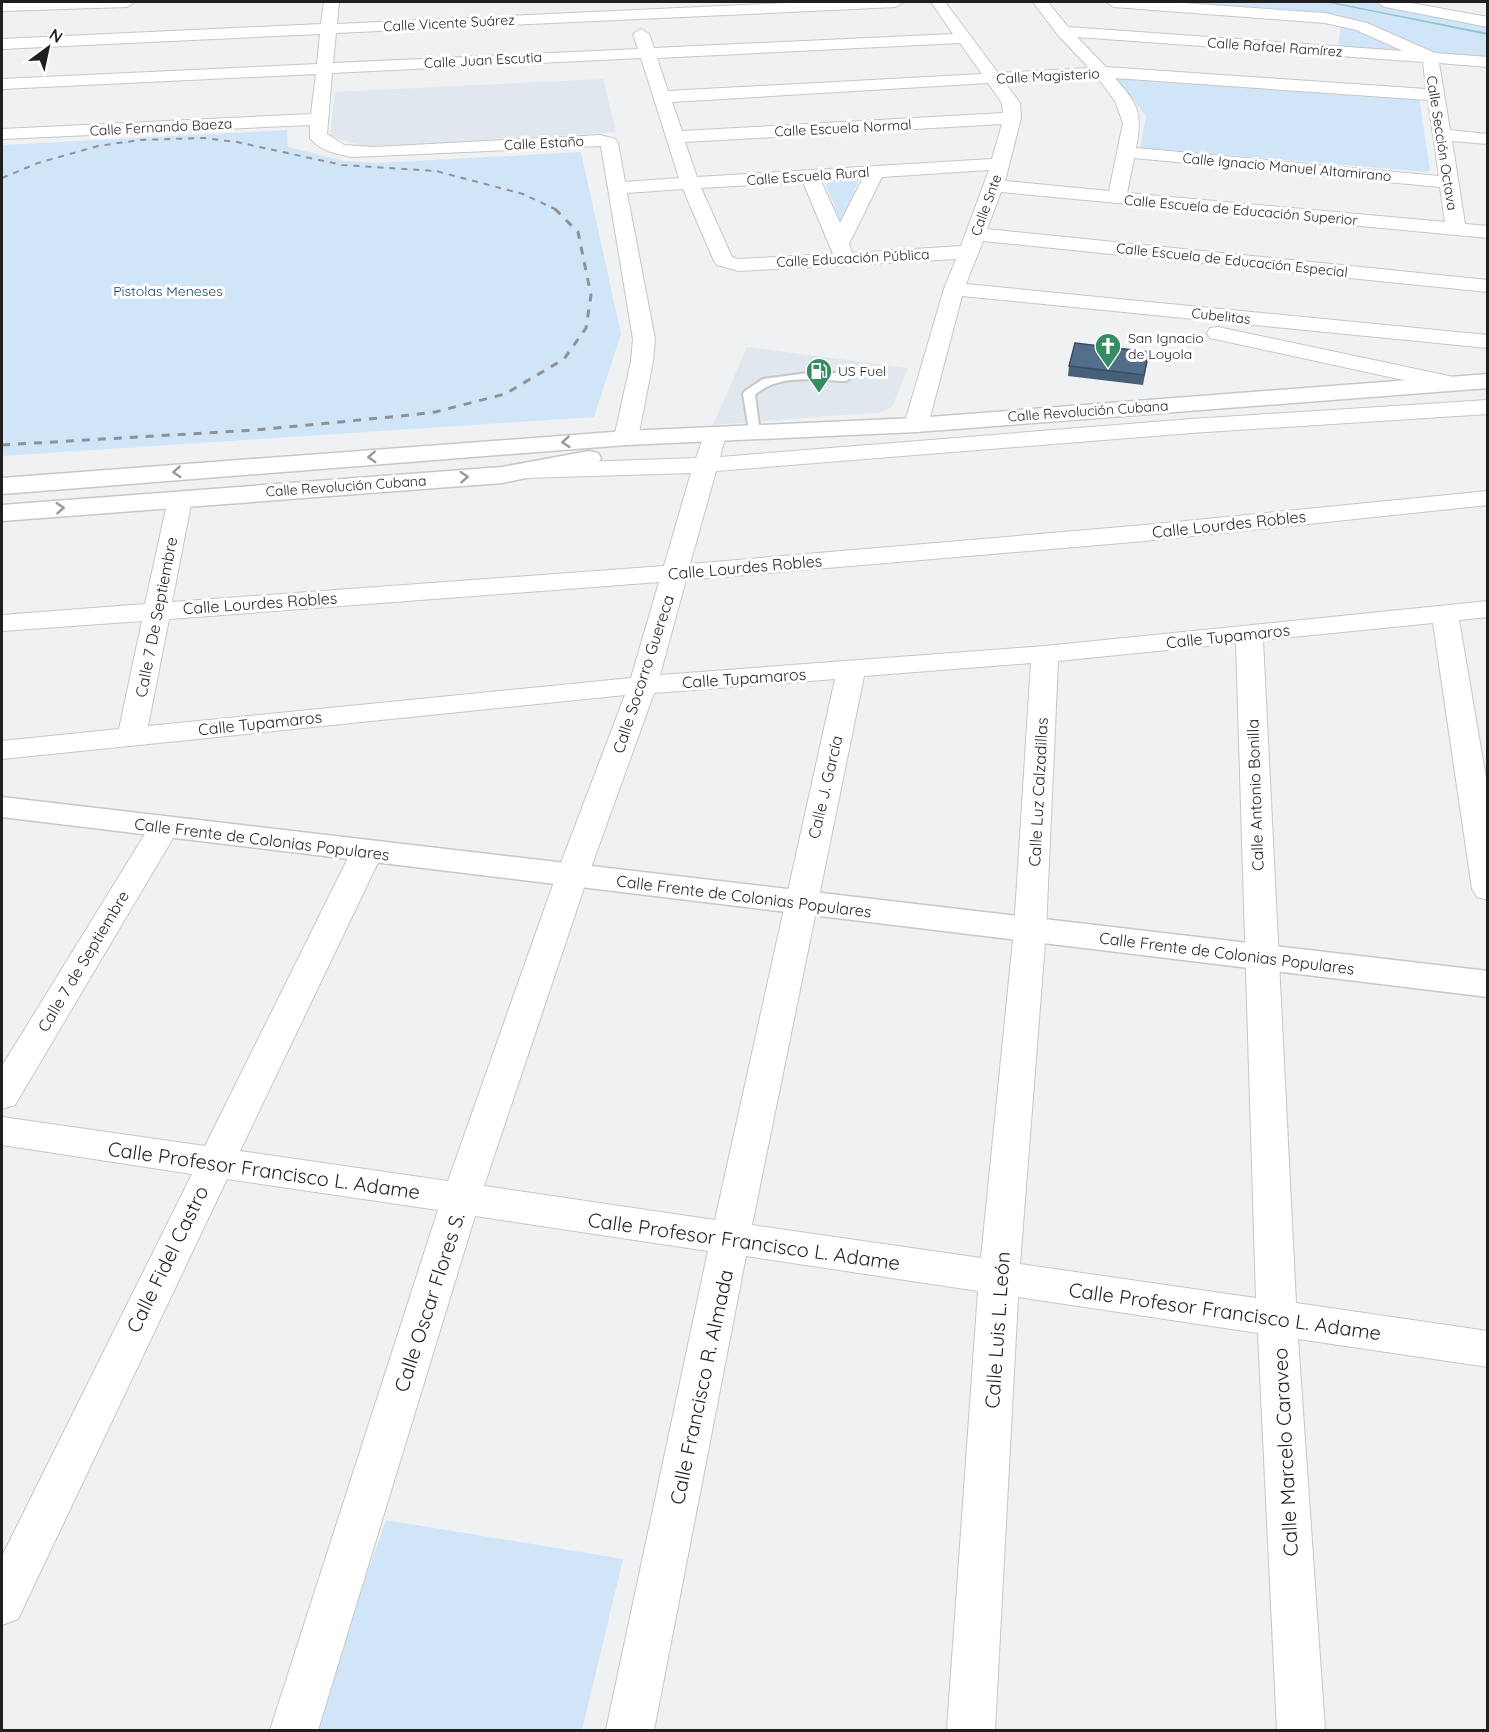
<svg xmlns="http://www.w3.org/2000/svg" width="1489" height="1732" viewBox="0 0 1489 1732" font-family="Quicksand,sans-serif">
<style>
.built{fill:#e0e7ee}
.green{fill:#d1e5f9}
.lines{fill:none;stroke-linecap:round;stroke-linejoin:round}
.stream{fill:#8fc4c7;fill-rule:evenodd}
.service-casing{stroke:#c6c7c8;stroke-width:4}
.minor-casing{stroke:#c6c7c8;stroke-width:2}
.tertiary-casing{stroke:#c6c7c8;stroke-width:3}
.secondary-casing{stroke:#c6c7c8;stroke-width:3}
.service{fill:#fff;fill-rule:evenodd}
.minor{fill:#fff;fill-rule:evenodd}
.tertiary{fill:#fff;fill-rule:evenodd}
.secondary{fill:#fff;fill-rule:evenodd}
.rail-far1{stroke:#909192;stroke-width:2;stroke-dasharray:6 6;stroke-linecap:butt}
.rail{stroke:#909192;stroke-width:3;stroke-dasharray:8 8;stroke-linecap:butt}
.wall{fill:#475f77}
.building{fill:#526e8a;stroke:#394d61;stroke-width:1.5}
.oneway{stroke:#9a9a9a}
.labels{text-anchor:middle;dominant-baseline:central;stroke-width:6;stroke-linejoin:round;paint-order:stroke}
.far-street-label{font-size:14px;fill:#1e1f1f;stroke:#fff}
.far-park-label{font-size:14px;fill:#134169;stroke:#fff}
.far-poi-label{font-size:14px;fill:#1e1f1f;stroke:#fff;text-anchor:start}
.street-label{font-size:16px;fill:#1e1f1f;stroke:#fff}
.near-street-label{font-size:20px;fill:#1e1f1f;stroke:#fff}
</style>
<rect width="100%" height="100%" fill="#f0f1f2"/>
<!-- built -->
<path class="built" d="M603 79 616 132 373 148 330 137 335 92Z
M747 347 908 368 892 407 882 412 713 425Z"/>
<!-- green -->
<path class="green" d="M1158 2H1378L1487 24V57L1438 53 1303 12Z
M1341 25 1414 53 1342 48 1338 45Z
M1122 77 1416 99 1420 102 1430 170 1427 172 1140 148 1146 116 1116 79Z
M287 130 288 147 344 161 376 163 581 152 621 334 594 417 2 456V145Z
M859 178 842 225 824 180Z
M386 1520 623 1559 582 1730H311Z"/>
<g class="lines">
<!-- stream -->
<path class="stream" d="M1325 2H1331L1488 33V35Z"/>
<!-- service casing -->
<g class="service-casing">
<path id="service" d="M808 373H846L852 377 846 381C817 380 778 373 755 395L760 433 754 437 750 436 743 394 745 391 763 379Z"/>
</g>
<!-- minor casing -->
<g class="minor-casing">
<path id="minor" d="M25 2H135L127 7 2 11V3Z
M324 2H339L337 24 809 2H904L896 7 336 33 333 63 638 49 633 34 641 29 649 34 654 48 953 34 931 2H945L998 73 1089 68 1057 34 1033 2H1048L1068 27 1403 51 1356 30 1325 23 1114 7 1106 2H1168L1325 13 1367 23 1435 53 1488 57V67L1439 63 1450 130 1488 134V144L1452 141 1465 224 1488 226V238L1001 192 987 229 1488 280V292L983 241 966 284 1488 335V348L962 296 928 425 924 430 916 432 908 430 904 425 944 289 956 259 739 271 717 265 714 261 683 189 627 193 655 339 653 361 638 438 634 443 626 445 618 443 614 438 631 361 633 339 601 146 352 157C337 154 320 151 310 138V125L2 139V129L311 114 316 74 2 89V79L317 64 320 34 2 49V39L321 24ZM1077 37 1423 62 1426 89 1106 67ZM960 43 982 74 668 91 657 58ZM641 58 679 178 625 182 618 143 615 139 600 135 374 147 344 145 327 134 332 73ZM1097 77 1115 101 1123 123 1109 191 1005 181 1021 118 1020 103 1005 83ZM1115 78 1428 100 1439 176 1136 148C1143 112 1138 105 1115 78ZM988 83 1002 103 1003 113 682 131 672 102ZM1002 124 992 159 697 177 685 142ZM1134 158 1440 187 1445 222 1127 193ZM989 170 961 246 852 253 849 244 882 177ZM863 178 840 223 821 181ZM803 182 833 254 739 259 732 257 701 188Z
M1377 2H1406L1488 17V27L1385 7Z
M1218 327 1449 376 1457 378 1460 383 1457 388 1449 390 1210 338 1207 333 1210 328Z
M1488 400V414L1191 433 716 471 690 564 1145 525 1488 491V505L1145 541 686 580 660 675 1045 646 1488 601V617L1459 620 1488 790V900L1477 897 1472 889 1433 623 1263 640 1296 1303 1488 1331V1367L1298 1339 1325 1730H1277L1258 1333 1018 1297 995 1730H947L978 1291 746 1256 654 1730H606L708 1251 475 1216 318 1730H270L438 1210 227 1179 18 1619 2 1625V1556L192 1174 2 1145V1117L205 1146 351 852 356 845 367 841 378 845 383 852 240 1151 448 1181 556 876 625 695 2 759V741L119 729 142 621 2 631V615L145 604 168 499 171 494 180 492 189 494 192 499 172 602 664 566 691 473 526 478 517 476 514 471 517 466 526 464 696 458 706 430 714 428 722 430 726 435 720 457 1191 419ZM659 582 631 678 148 726 169 619ZM1236 643 1256 1298 1020 1264 1046 930 1058 661ZM1031 663 1014 930 981 1258 752 1225 864 676ZM835 679 715 1220 484 1186 588 876 654 693Z
M164 818 175 821 179 828 15 1105 2 1109V1066L153 821Z"/>
</g>
<!-- tertiary casing -->
<g class="tertiary-casing">
<path id="tertiary" d="M1488 374V388L916 432 626 445 2 494V478L626 431 916 418Z
M589 451 598 453 601 458 598 463 502 483 2 521V505L502 467Z"/>
</g>
<!-- secondary casing -->
<g class="secondary-casing">
<path id="secondary" d="M2 797 1488 971V997L2 817Z"/>
</g>
<!-- service -->
<use href="#service" class="service"/>
<!-- minor -->
<use href="#minor" class="minor"/>
<!-- tertiary -->
<use href="#tertiary" class="tertiary"/>
<!-- secondary -->
<use href="#secondary" class="secondary"/>
<!-- rail-far1 -->
<path class="rail-far1" d="M2 178 38 163 98 146 140 140 204 138 237 142 342 165 436 171 523 194 555 209"/>
<!-- rail -->
<path class="rail" d="M2 445 256 430 401 416 435 412 505 394 564 359 586 328 591 295 578 232 553 207"/>
</g>
<!-- wall -->
<path class="wall" d="M1149 352 1143 385 1068 376 1069 366Z"/>
<!-- building -->
<path class="building" d="M1075 343 1149 352 1144 375 1069 366Z"/>
<!-- one-way arrows -->
<defs><path id="oneway-chevron" d="M-2-3.5L2.5 0L-2 3.5" fill="none" stroke-width="1.6" stroke-linecap="round" stroke-linejoin="round" transform="scale(1.5)"/></defs>
<g class="oneway">
<use href="#oneway-chevron" transform="translate(566 442) rotate(176)"/>
<use href="#oneway-chevron" transform="translate(372 457) rotate(176)"/>
<use href="#oneway-chevron" transform="translate(177 472) rotate(176)"/>
<use href="#oneway-chevron" transform="translate(464 477) rotate(-4)"/>
<use href="#oneway-chevron" transform="translate(60 508) rotate(-4)"/>
</g>
<!-- icons -->
<defs>
<g id="church-pin" transform="scale(1.35)"><path d="M0 17L-7.5 6A9.5 9.5 0 1 1 7.5 6Z" fill="#358c60" stroke="#fff"/><path d="M-1.2-6h2.4v3.5h3.3v2.4h-3.3V6h-2.4V-.1h-3.3v-2.4h3.3Z" fill="#fff"/></g>
<g id="fuel-pin" transform="scale(1.35)"><path d="M0 17L-7.5 6A9.5 9.5 0 1 1 7.5 6Z" fill="#358c60" stroke="#fff"/><path d="M-5.5-6h7V0h2V4h1.3V-2.5L3-4.5l.8-.8L6-3V5H2.5V1h-1V6h-7ZM-4.2-4.7v3.2H.2V-4.7Z" fill="#fff"/></g>
</defs>
<g fill-rule="evenodd">
<use href="#church-pin" x="1108" y="346"/>
<use href="#fuel-pin" x="819" y="371"/>
</g>
<g class="labels">
<!-- far-street labels -->
<g class="far-street-label">
<text transform="translate(449 23) rotate(-3)">Calle Vicente Suárez</text>
<text transform="translate(1275 47) rotate(4)">Calle Rafael Ramírez</text>
<text transform="translate(483 60) rotate(-3)">Calle Juan Escutia</text>
<text transform="translate(1048 76) rotate(-3)">Calle Magisterio</text>
<text transform="translate(161 127) rotate(-3)">Calle Fernando Baeza</text>
<text transform="translate(843 128) rotate(-3)">Calle Escuela Normal</text>
<text transform="translate(544 143) rotate(-3)">Calle Estaño</text>
<text transform="translate(1442 143) rotate(81)">Calle Sección Octava</text>
<text transform="translate(1287 167) rotate(5)">Calle Ignacio Manuel Altamirano</text>
<text transform="translate(808 176) rotate(-4)">Calle Escuela Rural</text>
<text transform="translate(986 205) rotate(-70)">Calle Snte</text>
<text transform="translate(1241 210) rotate(5)">Calle Escuela de Educación Superior</text>
<text transform="translate(853 258) rotate(-3)">Calle Educación Pública</text>
<text transform="translate(1232 260) rotate(6)">Calle Escuela de Educación Especial</text>
<text transform="translate(1221 316) rotate(6)">Cubelitas</text>
<text transform="translate(1088 411) rotate(-4)">Calle Revolución Cubana</text>
<text transform="translate(346 486) rotate(-4)">Calle Revolución Cubana</text>
</g>
<!-- far-park labels -->
<g class="far-park-label">
<text x="168" y="291">Pistolas Meneses</text>
</g>
<!-- far-poi labels -->
<g class="far-poi-label">
<text x="1128" y="338">San Ignacio<tspan x="1128" dy="16">de Loyola</tspan></text>
<text x="838" y="371">US Fuel</text>
</g>
<!-- street labels -->
<g class="street-label">
<text transform="translate(1229 524) rotate(-6)">Calle Lourdes Robles</text>
<text transform="translate(745 567) rotate(-5)">Calle Lourdes Robles</text>
<text transform="translate(260 603) rotate(-4)">Calle Lourdes Robles</text>
<text transform="translate(156 617) rotate(-79)">Calle 7 De Septiembre</text>
<text transform="translate(1228 636) rotate(-6)">Calle Tupamaros</text>
<text transform="translate(643 674) rotate(-72)">Calle Socorro Guereca</text>
<text transform="translate(744 678) rotate(-4)">Calle Tupamaros</text>
<text transform="translate(260 723) rotate(-6)">Calle Tupamaros</text>
<text transform="translate(825 787) rotate(-77)">Calle J. García</text>
<text transform="translate(1038 792) rotate(-87)">Calle Luz Calzadillas</text>
<text transform="translate(1255 795) rotate(-92)">Calle Antonio Bonilla</text>
<text transform="translate(262 839) rotate(7)">Calle Frente de Colonias Populares</text>
<text transform="translate(744 896) rotate(7)">Calle Frente de Colonias Populares</text>
<text transform="translate(1227 953) rotate(7)">Calle Frente de Colonias Populares</text>
<text transform="translate(83 961) rotate(-59)">Calle 7 de Septiembre</text>
</g>
<!-- near-street labels -->
<g class="near-street-label">
<text transform="translate(264 1170) rotate(8)">Calle Profesor Francisco L. Adame</text>
<text transform="translate(744 1241) rotate(8)">Calle Profesor Francisco L. Adame</text>
<text transform="translate(167 1259) rotate(-64)">Calle Fidel Castro</text>
<text transform="translate(429 1302) rotate(-72)">Calle Oscar Flores S.</text>
<text transform="translate(1225 1311) rotate(8)">Calle Profesor Francisco L. Adame</text>
<text transform="translate(997 1330) rotate(-86)">Calle Luis L. León</text>
<text transform="translate(701 1387) rotate(-78)">Calle Francisco R. Almada</text>
<text transform="translate(1285 1452) rotate(-93)">Calle Marcelo Caraveo</text>
</g>
</g>
<!-- border -->
<rect width="1489" height="1732" fill="none" stroke="#1e1f1f" stroke-width="6"/>
<!-- north arrow -->
<g transform="translate(48 48) rotate(33)" stroke="#ffffff" stroke-width="4.5" paint-order="stroke">
<path d="M0-4.5L10 22L0 15L-10 22Z" fill="#1e1f1f"/>
<text y="-9" font-size="16" font-weight="bold" text-anchor="middle" fill="#1e1f1f">N</text>
</g>
</svg>
